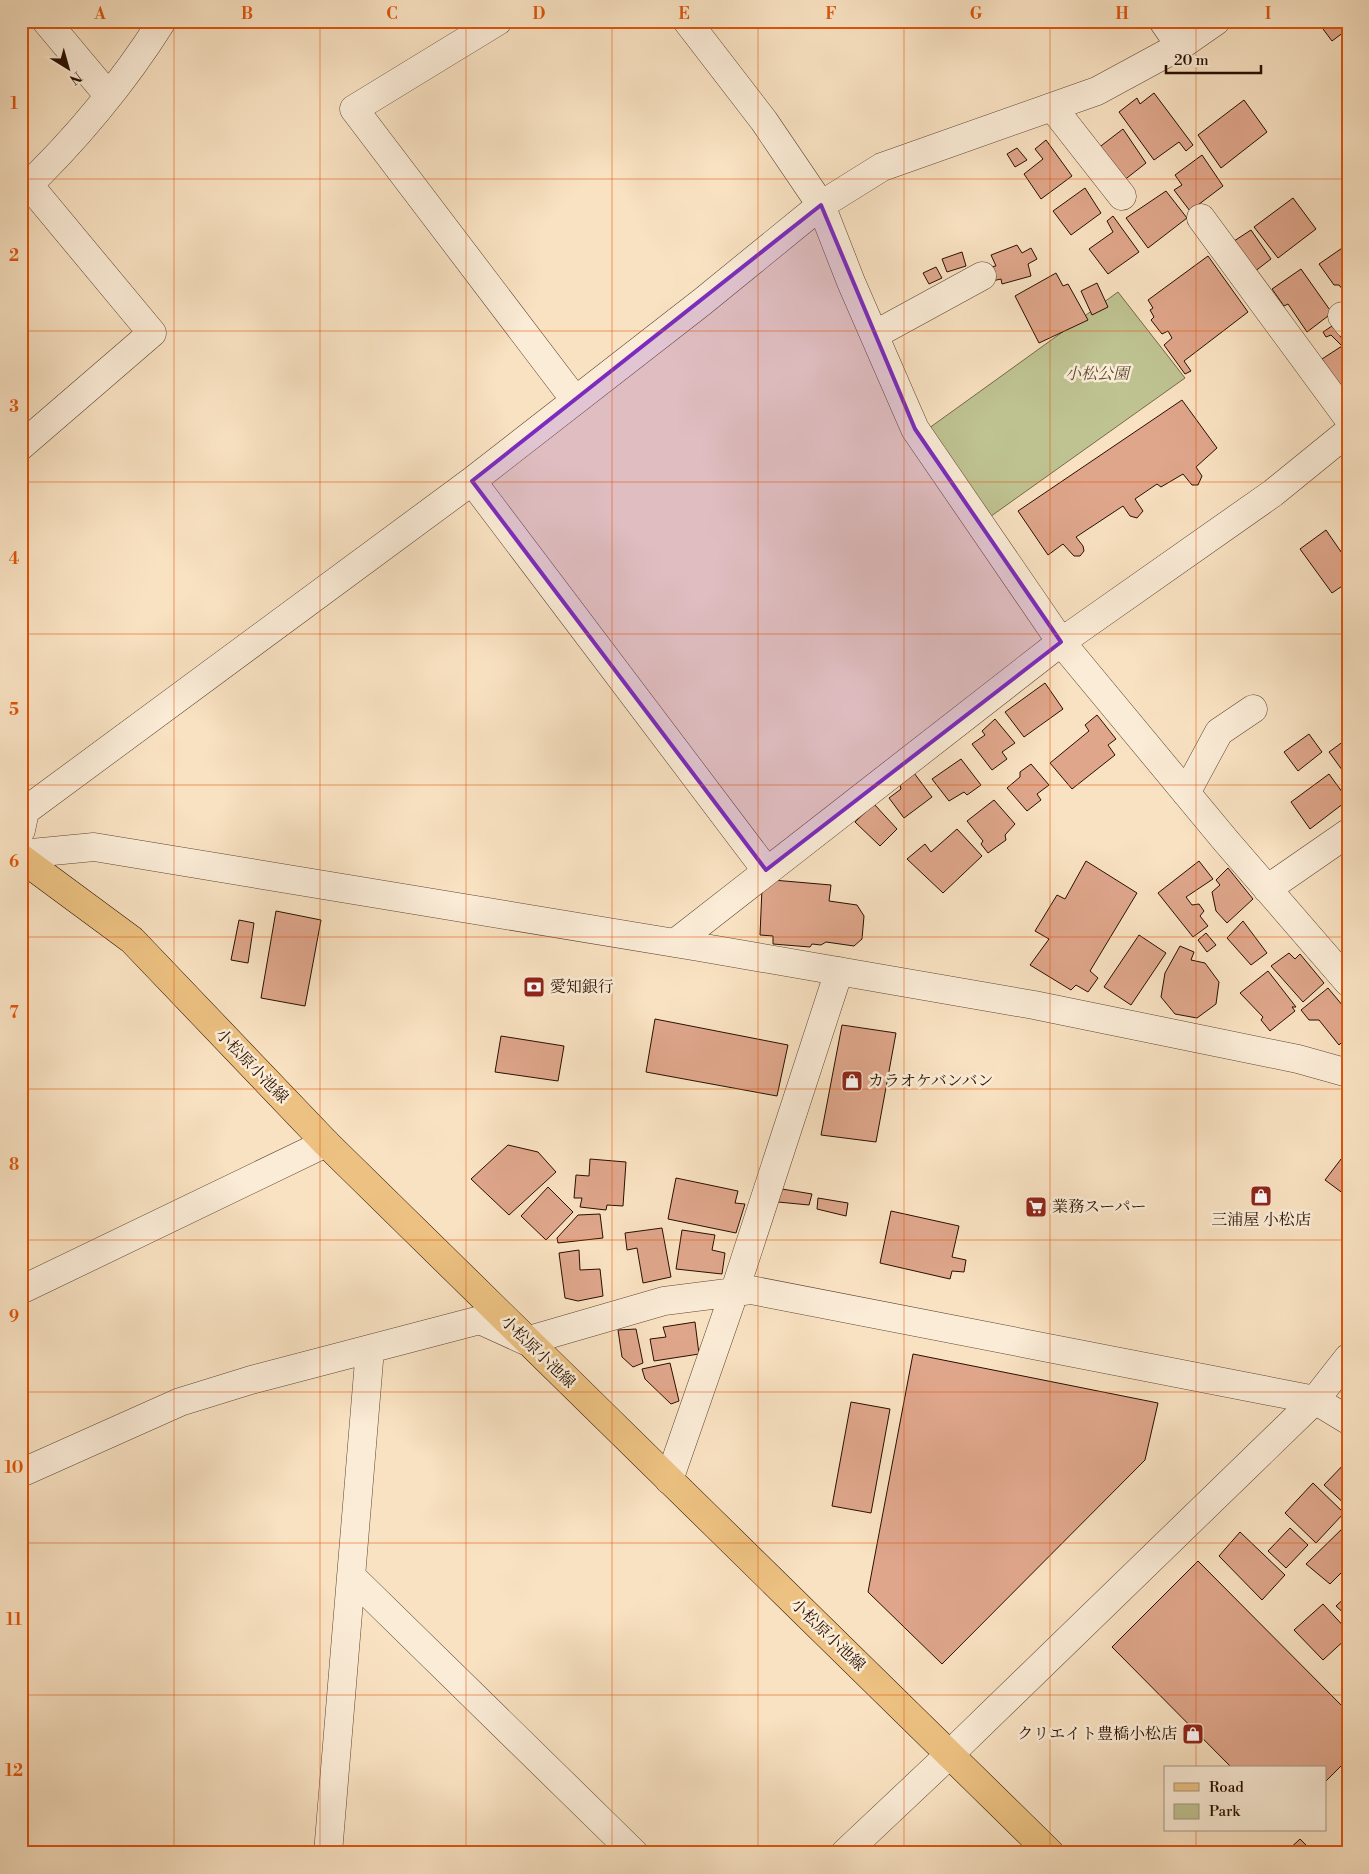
<svg xmlns="http://www.w3.org/2000/svg" width="1369" height="1874" viewBox="0 0 1369 1874" font-family="'Libre Bodoni','Noto Serif JP',serif">
<style>
.green{fill:#bfc392;stroke:#746949}
.building{fill:#dfa68b;stroke:#290f00}
.lines{fill:none;stroke-linecap:round;stroke-linejoin:round}
.minor-casing{stroke:#5d4430;stroke-width:29}
.major-casing{stroke:#290f00;stroke-width:29}
.minor{stroke:#fbecd7;stroke-width:28}
.major{stroke:#ecc181;stroke-width:28}
.marked{fill:#7b2cbf;fill-opacity:0.2;stroke:#7b2cbf;stroke-width:4;stroke-linejoin:round}
.grid{fill:none;stroke:#de550b;stroke-width:1;stroke-opacity:0.55}
.labels{text-anchor:middle;dominant-baseline:central;stroke-width:5;stroke-linejoin:round;paint-order:stroke}
.park-label{font-size:16px;font-style:italic;fill:#5e4e33;stroke:#fbecd7}
.poi-label{font-size:16px;fill:#290f00;stroke:#fbecd7;text-anchor:start}
.street-label{font-size:16px;fill:#290f00;stroke:#fbecd7}
.neatline{fill:none;stroke:#de550b;stroke-width:2}
.grid-label{font-size:16px;text-anchor:middle;font-weight:bold;fill:#de550b}
</style>
<rect width="100%" height="100%" fill="#f9e2c2"/>
<filter id="stains"><feTurbulence type="fractalNoise" baseFrequency=".004" numOctaves="4"/><feColorMatrix values="0 0 0 0 .2 0 0 0 0 .09 0 0 0 0 .02 0 0 0 .5 -.17"/></filter>
<radialGradient id="worn" r=".72"><stop offset=".6" stop-color="#630" stop-opacity="0"/><stop offset="1" stop-color="#630" stop-opacity=".3"/></radialGradient>
<!-- green -->
<path class="green" d="M1118 292 1185 378 987 519 925 431Z"/>
<!-- building -->
<path class="building" d="M1317 21H1348V29L1332 41Z
M1154 93 1193 145 1186 151 1179 142 1154 160 1119 112 1137 98 1140 104Z
M1244 100 1267 132 1221 168 1198 135Z
M1123 129 1146 163 1118 185 1093 152Z
M1046 140 1072 176 1041 199 1024 174 1043 159 1035 149Z
M1017 148 1027 160 1015 167 1007 154Z
M1202 155 1223 186 1190 211 1174 190 1182 185 1175 175Z
M1085 188 1101 213 1071 235 1053 211Z
M1166 191 1187 218 1148 248 1126 218Z
M1293 198 1316 229 1278 258 1254 227Z
M1113 216 1139 252 1108 274 1089 249 1113 232 1107 221Z
M1251 230 1271 259 1254 272 1231 243Z
M1348 244V296L1339 285H1334L1319 264Z
M1017 245 1022 253 1031 248 1037 259 1028 264 1031 276 1002 284 1001 279 992 281 990 267 996 266 991 255Z
M962 252 966 266 947 272 942 259Z
M1208 256 1248 312 1184 361 1191 371 1185 374 1164 345 1172 338 1168 331 1162 334 1151 320 1154 317 1150 310 1153 308 1148 300Z
M936 267 942 278 929 284 923 273Z
M1301 269 1332 313 1307 332 1288 304 1284 306 1272 289Z
M1056 273 1063 286 1068 284 1088 320 1039 343 1015 296Z
M1097 283 1108 307 1092 315 1081 291Z
M1332 326 1348 346V386L1342 389 1322 359 1342 346 1331 335 1326 337 1323 332Z
M1182 400 1217 448 1196 467 1202 476 1198 485H1192L1183 474 1161 487 1157 484 1135 499 1143 511 1137 518 1130 516 1123 506 1076 537 1083 546 1084 551 1080 556H1074L1063 544 1048 555 1018 511Z
M1326 530 1348 562V582L1332 593 1300 549Z
M1045 683 1063 709 1024 737 1005 712Z
M1097 715 1116 739 1108 745 1115 755 1072 789 1050 763 1089 731 1085 725Z
M995 719 1015 743 1002 752 1007 759 992 770 972 744 985 735 982 731Z
M1309 734 1322 752 1298 771 1284 752Z
M1348 738V778L1329 752Z
M961 759 981 785 967 795 964 792 949 801 932 779Z
M1031 764 1049 785 1037 794 1041 800 1027 811 1007 788 1020 777V772Z
M914 773 932 797 904 818 889 798 901 789 900 785Z
M1329 774 1348 800 1310 829 1291 802Z
M994 800 1015 824 1005 835 1006 840 988 853 981 844 983 841 967 821Z
M874 804 897 829 880 846 855 822Z
M957 829 982 856 943 893 907 859 925 844 931 852Z
M1086 861 1137 893 1090 971 1098 978 1088 992 1076 985 1071 990 1030 965 1049 939 1035 931 1057 895 1065 899Z
M1199 861 1213 879 1186 897 1192 905 1199 904 1204 911 1200 916 1208 926 1193 937 1158 893Z
M1228 868 1253 899 1227 923 1216 911 1212 892 1220 885 1216 880Z
M773 880 831 885 829 901 857 905 864 916 862 939 854 946 826 942 821 945 812 944 810 947 773 944V936L760 935 762 888Z
M276 911 321 920 305 1006 261 998Z
M239 920 254 923 248 963 231 960Z
M1243 921 1267 953 1251 965 1227 938Z
M1206 933 1216 945 1207 952 1198 940Z
M1139 935 1166 953 1131 1005 1104 987Z
M1180 946 1194 952 1191 960 1205 963 1219 982 1216 1004 1197 1018 1175 1014 1161 997 1165 973Z
M1289 953 1295 959 1300 954 1324 983 1303 1002 1271 966Z
M1268 971 1296 1007H1292L1295 1011 1270 1031 1261 1020 1263 1017 1240 993Z
M1328 988 1348 1012V1036L1339 1045 1319 1020H1309L1301 1010Z
M655 1019 788 1045 777 1096 646 1072Z
M842 1025 896 1033 876 1142 821 1135Z
M501 1036 564 1046 558 1081 495 1072Z
M508 1145 538 1152 556 1172 509 1215 471 1179Z
M1348 1150V1197L1325 1180Z
M590 1159 626 1162 623 1206 607 1205 606 1210 580 1207 582 1198H574L576 1175 589 1176Z
M676 1178 738 1191 735 1203 745 1204 736 1233 668 1219Z
M548 1187 573 1212 546 1240 521 1216Z
M782 1189 812 1194 809 1205 778 1202Z
M818 1198 848 1203 846 1216 817 1209Z
M891 1211 959 1226 952 1257 966 1260 964 1272 952 1271 950 1279 880 1263Z
M600 1214 603 1238 558 1243 557 1238 578 1215Z
M662 1228 671 1277 643 1283 637 1248 627 1250 625 1233Z
M682 1230 715 1235 712 1250 725 1253 722 1274 676 1269Z
M579 1250 580 1270 600 1269 603 1296 578 1301 565 1298 559 1253Z
M695 1322 699 1354 654 1361 650 1339 666 1337 663 1327Z
M636 1329 643 1363 633 1367 622 1357 618 1330Z
M913 1354 1158 1403 1145 1460 942 1664 868 1592Z
M670 1363 679 1401 671 1404 645 1379 642 1369Z
M851 1402 890 1409 871 1513 832 1506Z
M1348 1460V1507L1324 1485Z
M1313 1483 1344 1513 1316 1543 1285 1513Z
M1346 1525 1348 1527V1566L1330 1584 1306 1564Z
M1290 1528 1308 1545 1286 1568 1268 1551Z
M1240 1532 1285 1575 1262 1600 1219 1556Z
M1198 1561 1348 1712V1759L1325 1782V1768H1232L1112 1647Z
M1348 1595V1617L1336 1606Z
M1323 1604 1348 1631V1637L1323 1660 1294 1630Z
M1300 1839 1314 1853H1285Z"/>
<g class="lines">
<!-- minor casing -->
<g class="minor-casing">
<path id="minor" d="M46 21 108 95
M498 21 354 109 575 400
M687 21 764 121 821 205 851 282 915 429 1061 642 1226 841 1348 982
M1163 21 1180 46
M1053 108 1122 196
M21 192C73 143 124 82 162 21
M1201 218 1348 418
M1342 316 1348 324
M874 335 982 276
M21 446 152 333 29 185
M472 481 766 870
M1186 793 1219 732 1253 709
M21 830 25 811 472 481 702 302 821 205 882 167 1097 91 1180 46 1216 21
M21 854 94 847 699 947 1034 1005 1298 1059 1348 1073
M1267 889 1348 833
M675 943 1061 642 1273 493 1348 432
M21 1290 326 1143
M21 1473 180 1402 251 1380 480 1320 526 1341 664 1301 751 1290 1315 1400 1348 1420
M669 1480 734 1293 839 971
M351 1576 634 1853
M328 1853 370 1349
M845 1853 950 1754 1315 1400 1348 1358"/>
</g>
<!-- major casing -->
<g class="major-casing">
<path id="major" d="M21 858 132 940 326 1143 1050 1853"/>
</g>
<!-- minor -->
<use href="#minor" class="minor"/>
<!-- major -->
<use href="#major" class="major"/>
</g>
<!-- marked area -->
<path class="marked" d="M821 205 915 429 1061 642 766 870 472 481Z"/>
<!-- grid -->
<path class="grid" d="M174 21V1853M320 21V1853M466 21V1853M612 21V1853M758 21V1853M904 21V1853M1050 21V1853M1196 21V1768M21 179H1348M21 331H1348M21 482H1348M21 634H1348M21 785H1348M21 937H1348M21 1089H1348M21 1240H1348M21 1392H1348M21 1543H1348M21 1695H1348M1196 1830V1853"/>
<!-- icons -->
<defs>
<g id="bank-square" transform="scale(1.125)"><rect x="-9" y="-9" width="18" height="18" rx="4" fill="#8f2418" stroke="#fbecd7"/><path d="M-6-4H6V4H-6ZM0-2.3a2.3 2.3 0 1 0 0 4.6a2.3 2.3 0 1 0 0-4.6Z" fill="#fff"/></g>
<g id="shop-square" transform="scale(1.125)"><rect x="-9" y="-9" width="18" height="18" rx="4" fill="#8f2418" stroke="#fbecd7"/><path d="M-5-2.5h2.3a2.7 3.5 0 0 1 5.4 0H5L5.5 6h-11ZM-1.5-2.5h3a1.5 2.3 0 0 0-3 0Z" fill="#fff"/></g>
<g id="supermarket-square" transform="scale(1.125)"><rect x="-9" y="-9" width="18" height="18" rx="4" fill="#8f2418" stroke="#fbecd7"/><path d="M-6-5.5h2.5l.6 2H6L4.5 2H-2.5L-4.4-4H-6ZM-1.5 3.2a1.3 1.3 0 1 0 .1 0ZM3 3.2a1.3 1.3 0 1 0 .1 0Z" fill="#fff"/></g>
</defs>
<g fill-rule="evenodd">
<use href="#bank-square" x="534" y="987"/>
<use href="#shop-square" x="852" y="1081"/>
<use href="#shop-square" x="1261" y="1196"/>
<use href="#supermarket-square" x="1036" y="1207"/>
<use href="#shop-square" x="1193" y="1734"/>
</g>
<g class="labels">
<!-- park labels -->
<g class="park-label">
<text x="1097" y="374">小松公園</text>
</g>
<!-- poi labels -->
<g class="poi-label">
<text x="550" y="987">愛知銀行</text>
<text x="868" y="1081">カラオケバンバン</text>
<text x="1052" y="1207">業務スーパー</text>
<text x="1261" y="1220" text-anchor="middle">三浦屋 小松店</text>
<text x="1177" y="1734" text-anchor="end">クリエイト豊橋小松店</text>
</g>
<!-- street labels -->
<g class="street-label">
<text transform="translate(252 1066) rotate(46)">小松原小池線</text>
<text transform="translate(538 1352) rotate(44)">小松原小池線</text>
<text transform="translate(828 1635) rotate(44)">小松原小池線</text>
</g>
</g>
<!-- margin -->
<rect width="1369" height="1874" fill="none" stroke="#f9e2c2" stroke-width="55"/>
<!-- legend -->
<rect x="1164" y="1766" width="162" height="65" fill="#fbecd7" stroke="#a79481"/>
<rect x="1174" y="1783" width="25" height="8" fill="#ecc181" stroke="#a79481"/>
<text x="1209" y="1792" font-size="15" fill="#290f00">Road</text>
<rect x="1174" y="1804" width="25" height="15" fill="#bfc392" stroke="#a79481"/>
<text x="1209" y="1816" font-size="15" fill="#290f00">Park</text>
<!-- north arrow -->
<g transform="translate(68 68) rotate(143)" stroke="#fbecd7" stroke-width="4" paint-order="stroke">
<path d="M0-4L9 19L0 12L-9 19Z" fill="#290f00"/>
<text y="-8" font-size="14" font-weight="bold" text-anchor="middle" fill="#290f00">N</text>
</g>
<!-- scale -->
<path d="M1166 65v8h95v-8" fill="none" stroke="#290f00" stroke-width="2.5"/>
<text x="1174" y="65" font-size="15" fill="#290f00" stroke="#fbecd7" stroke-width="4" paint-order="stroke">20 m</text>
<rect x="28" y="28" width="1314" height="1818" class="neatline"/>
<g class="grid-label">
<text x="100" y="19">A</text>
<text x="247" y="19">B</text>
<text x="392" y="19">C</text>
<text x="539" y="19">D</text>
<text x="684" y="19">E</text>
<text x="831" y="19">F</text>
<text x="976" y="19">G</text>
<text x="1122" y="19">H</text>
<text x="1268" y="19">I</text>
<text x="14" y="109">1</text>
<text x="14" y="261">2</text>
<text x="14" y="412">3</text>
<text x="14" y="564">4</text>
<text x="14" y="715">5</text>
<text x="14" y="867">6</text>
<text x="14" y="1018">7</text>
<text x="14" y="1170">8</text>
<text x="14" y="1322">9</text>
<text x="14" y="1473">10</text>
<text x="14" y="1625">11</text>
<text x="14" y="1776">12</text>
</g>
<rect width="100%" height="100%" filter="url(#stains)"/>
<rect width="100%" height="100%" fill="url(#worn)"/>
</svg>
